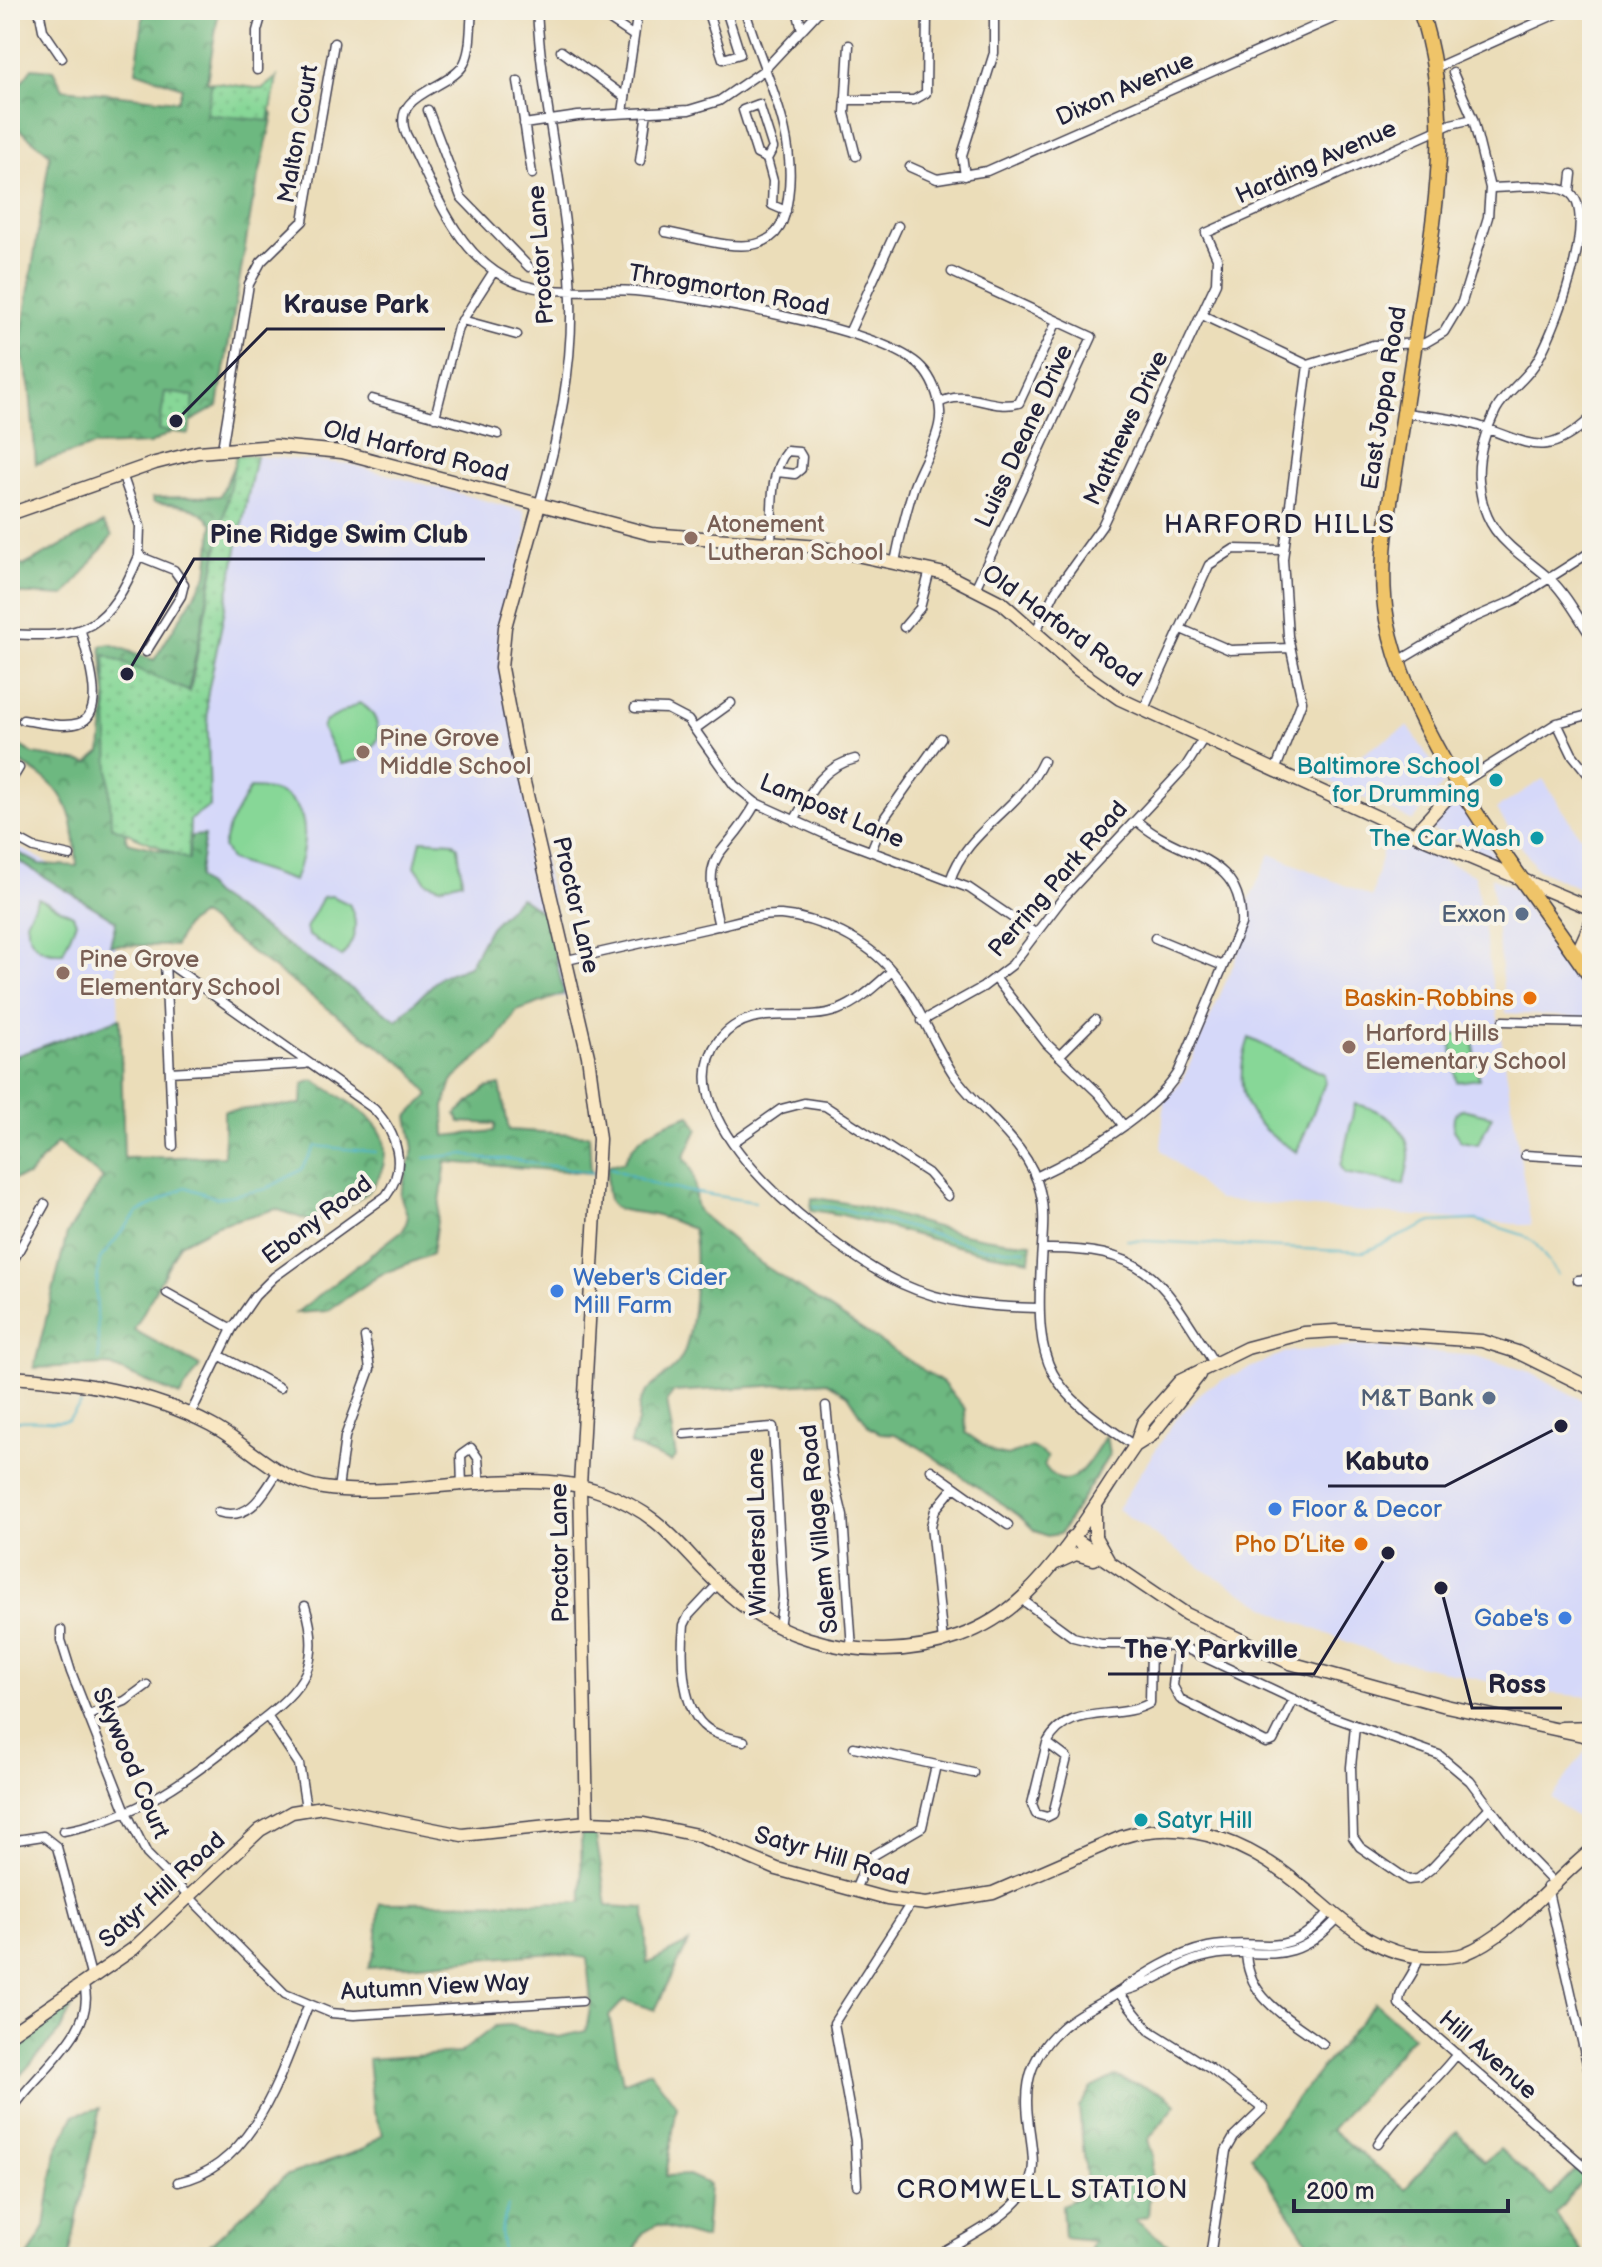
<svg xmlns="http://www.w3.org/2000/svg" width="1602" height="2267" viewBox="0 0 1602 2267" font-family="'Balsamiq Sans',sans-serif">
<style>
.built{fill:#d5d8f9}
.forest{fill:url(#forest-crowns);stroke:#486d5e;stroke-width:2}
.park{fill:url(#park-dots);stroke:#547c69;stroke-width:2}
.pitch{fill:#87d797;stroke:#547c69;stroke-width:2}
.lines{fill:none;stroke-linecap:round;stroke-linejoin:round}
.stream{stroke:#49b3c7;stroke-width:2}
.street-casing{stroke:#403e4e;stroke-width:11}
.secondary-casing{stroke:#403e4e;stroke-width:15}
.primary-casing{stroke:#403e4e;stroke-width:17}
.street{stroke:#fff;stroke-width:8}
.secondary{stroke:#f9e7c3;stroke-width:12}
.primary{stroke:#efc469;stroke-width:14}
.education-dot{fill:#8d6e63;stroke:#f7f3e8;stroke-width:3}
.culture-dot{fill:#0f9aa8;stroke:#f7f3e8;stroke-width:3}
.service-dot{fill:#5c6f8a;stroke:#f7f3e8;stroke-width:3}
.food-dot{fill:#e8710a;stroke:#f7f3e8;stroke-width:3}
.shop-dot{fill:#3f7fe0;stroke:#f7f3e8;stroke-width:3}
.labels{text-anchor:middle;dominant-baseline:central;stroke-width:8;stroke-linejoin:round;paint-order:stroke}
.street-label{font-size:24px;fill:#22223b;stroke:#f7f3e8}
.education-label{font-size:24px;fill:#785e54;stroke:#f7f3e8;text-anchor:start}
.culture-label{font-size:24px;fill:#0d838f;stroke:#f7f3e8;text-anchor:end}
.service-label{font-size:24px;fill:#4e5e75;stroke:#f7f3e8;text-anchor:end}
.food-label{font-size:24px;fill:#c56008;stroke:#f7f3e8;text-anchor:end}
.shop-label{font-size:24px;fill:#366cbe;stroke:#f7f3e8;text-anchor:start}
.neighbourhood-label{font-size:26px;letter-spacing:2px;fill:#22223b;stroke:#f7f3e8}
.leader{fill:none;stroke:#22223b;stroke-width:3}
.callout-dot{fill:#22223b;stroke:#f7f3e8;stroke-width:3}
.callout-label{font-size:26px;text-anchor:middle;font-weight:bold;fill:#22223b;stroke:#f7f3e8;stroke-width:8;stroke-linejoin:round;paint-order:stroke}
</style>
<defs>
<pattern id="forest-crowns" width="20" height="18" patternUnits="userSpaceOnUse" patternTransform="scale(2)"><rect width="20" height="18" fill="#6db880"/><path d="M2 6a3 3 0 1 1 6 0M12 15a3 3 0 1 1 6 0" fill="none" stroke="#59956a"/></pattern>
<pattern id="park-dots" width="8" height="8" patternUnits="userSpaceOnUse" patternTransform="scale(2)"><rect width="8" height="8" fill="#87d797"/><path d="M2 2h.1M6 6h.1" fill="none" stroke="#74b883" stroke-width="1.8" stroke-linecap="round"/></pattern>
</defs>
<rect width="100%" height="100%" fill="#f7f3e8"/>
<filter id="ink" filterUnits="userSpaceOnUse"><feTurbulence type="fractalNoise" baseFrequency=".0125" numOctaves="2"/><feDisplacementMap in="SourceGraphic" scale="16" xChannelSelector="R" yChannelSelector="G"/><feConvolveMatrix kernelMatrix="1 2 1 2 8 2 1 2 1" color-interpolation-filters="sRGB"/></filter>
<filter id="wash" filterUnits="userSpaceOnUse"><feTurbulence type="fractalNoise" baseFrequency=".006" numOctaves="4" result="noise"/><feDisplacementMap in="SourceGraphic" scale="32" xChannelSelector="R" yChannelSelector="G"/><feGaussianBlur stdDeviation="1.8" result="paint"/><feColorMatrix in="noise" values="0 0 0 0 0 0 0 0 0 0 0 0 0 0 0 0 0 1.4 0 .05"/><feComposite in="paint" operator="in"/></filter>
<g filter="url(#wash)">
<rect width="100%" height="100%" fill="#ebddb9"/>
<!-- built -->
<path class="built" d="M256 456 349 464 524 511 527 530 500 651 572 995 507 1009 461 1066 188 877 190 820 210 806 207 697Z
M1408 726 1445 782 1413 821 1322 778Z
M1543 779 1579 835 1592 842V870L1585 891 1536 868 1496 809Z
M1455 798 1496 858 1429 829Z
M1386 835 1475 875 1531 1225 1218 1200 1161 1150 1164 1103 1184 1077 1245 938 1248 903 1270 854 1372 897Z
M10 842 114 899 120 1047 10 1079Z
M1491 877 1513 888 1592 1002V1018L1506 1013Z
M1358 1346 1476 1356 1527 1371 1592 1405V1697L1533 1692 1388 1658 1280 1615 1201 1568 1117 1509 1175 1420 1207 1387 1286 1352Z
M1587 1749 1592 1753V1829L1551 1798Z"/>
<!-- forest -->
<path class="forest" d="M144 10H219L207 81 237 96 267 102 273 115 252 206 218 406 150 444 93 446 36 464 30 389 20 346 50 154 10 122V84L17 88 32 68 53 70 63 89 178 101 182 87 136 71Z
M235 463 188 693 116 793 127 842 180 855 192 836 205 835 198 878 213 894 397 1020 440 977 469 966 490 927 520 897 546 915 564 994 517 1011 497 1040 452 1081 444 1107 445 1136 494 1131 495 1124 460 1122 456 1114 486 1088 500 1085 509 1130 589 1135 591 1173 446 1162 432 1254 380 1275 327 1311 296 1313 404 1229 408 1217 400 1195 414 1149 408 1116 429 1095 410 1069 201 915 186 925 175 946 110 945 116 921 10 856V848L39 864 77 866C73 803 66 787 10 757V740L34 754 88 763 101 752 106 695 101 646 110 644 154 660 207 575 213 524C197 505 178 504 154 503L152 498 220 496Z
M103 523 112 536 65 596 10 593V567L25 565Z
M120 1018 124 1158 224 1156V1111L302 1104 303 1084 314 1080C333 1093 359 1106 374 1123 382 1131 385 1139 385 1150 386 1192 346 1209 312 1222L276 1209 217 1225 180 1244 134 1330 200 1366 180 1396 108 1365 34 1368 67 1234 103 1178 57 1143 28 1176 10 1180V1058Z
M690 1115 698 1129 684 1157C703 1180 689 1199 700 1213L759 1262 943 1383 965 1409 966 1433 995 1453 1007 1456 1032 1447 1048 1457 1044 1465C1070 1504 1092 1456 1106 1435L1109 1455 1060 1534 1047 1536 1035 1531 1018 1515 919 1447 895 1434 880 1433 869 1427 848 1395 827 1382 674 1392 667 1401 676 1457 671 1462 631 1445C630 1434 635 1431 638 1422 639 1416 638 1409 640 1403 646 1386 667 1377 678 1363 696 1340 698 1257 693 1229 681 1225 670 1219 657 1216 619 1207 602 1220 608 1165L624 1162C636 1133 662 1124 690 1115Z
M812 1198C889 1205 950 1241 1032 1243L1030 1260 975 1251 842 1215 811 1210Z
M581 1834 596 1836 607 1906 645 1908 647 1964 688 1943 655 2010 624 2000 609 2016 623 2082 650 2071 677 2106 666 2176 689 2175 709 2184 705 2239 657 2225 643 2233 632 2257H196L285 2176 364 2149 383 2134 373 2110 368 2059 460 2053 495 2026 509 2025 559 2037 586 2031 591 2003 587 1958 554 1953 368 1968 376 1948 379 1903 582 1902Z
M75 2001 60 2031 10 2087V2045Z
M1375 2003 1413 2036 1331 2130 1405 2189 1457 2131 1484 2162 1500 2149 1551 2195 1592 2153V2174H1587L1556 2214 1583 2254 1577 2257H1437L1415 2248 1407 2257H1318L1251 2155Z
M1115 2076 1165 2094 1176 2105 1148 2140 1153 2156 1148 2216 1135 2220 1168 2245 1174 2257H1087L1093 2241 1064 2238 1062 2205 1088 2193 1079 2108 1091 2088Z
M100 2108 69 2257H28L45 2227 56 2151 75 2114Z"/>
<!-- park -->
<path class="park" d="M277 77 269 121 206 114 212 82 262 89Z
M165 392 194 396 189 434 159 430Z
M236 455 256 456 207 697 210 806 190 820 189 860 111 826 105 655 190 692Z"/>
<!-- pitch -->
<path class="pitch" d="M359 703C374 710 379 723 378 739L365 759 341 764 322 728 325 722Z
M250 788C313 788 311 836 294 881L230 860 223 847 229 826Z
M421 840 453 842 458 847 462 881 440 887 426 882 415 866Z
M332 896 349 904C360 924 355 940 342 957L308 935 306 928 323 897Z
M38 898 73 915 76 922 63 952C41 954 28 944 26 921Z
M1472 1032 1479 1079 1457 1082 1450 1035Z
M1249 1038 1324 1074 1325 1083 1297 1152C1247 1125 1230 1093 1249 1038Z
M1355 1104C1379 1108 1407 1125 1409 1153 1410 1163 1405 1174 1404 1185L1345 1173 1341 1166Z
M1462 1109 1492 1116 1478 1144 1461 1141 1453 1130 1454 1116Z"/>
<g class="lines">
<!-- stream -->
<path class="stream" d="M425 1158 466 1154 483 1159H510L594 1173
M611 1168 661 1187 755 1202
M814 1206 839 1208 982 1248 1026 1250
M1127 1240 1364 1252 1432 1222 1476 1220 1523 1235 1535 1243 1558 1275
M99 1360 96 1289 100 1259 137 1213 185 1187 217 1198 266 1189 301 1170 316 1146 376 1152
M10 1423C27 1417 49 1424 68 1420L81 1404
M504 2257 500 2232 508 2206"/>
</g>
</g>
<g filter="url(#ink)">
<g class="lines">
<!-- street casing -->
<g class="street-casing">
<path id="street" d="M39 10 43 30 62 58
M472 10C470 27 472 53 462 67 445 90 390 94 406 134 432 183 453 249 504 277 544 299 592 287 635 291 693 297 884 328 921 367 932 378 939 396 940 411 942 435 922 463 914 486 906 511 900 537 895 562
M537 10C542 108 569 203 571 300 573 368 558 440 539 505
M595 10 634 36
M707 10 723 59 740 54 726 10
M797 10 802 30
M849 45 845 113 856 156
M561 51 625 97
M1435 68 1565 10
M257 70V31L263 10
M518 81 532 174
M845 100H914L926 93 927 10
M428 110 461 197 529 267
M623 112 638 10
M524 124 578 116 689 110 719 101 764 70 820 10
M767 159 773 148 759 104 743 110 757 154 767 159 773 181 772 205 786 211
M640 161 647 112
M10 167V169
M910 167 937 179 987 171 1352 10
M965 176 962 155 994 53V10
M1490 188C1512 188 1548 182 1568 192 1602 210 1553 338 1535 364 1524 381 1505 393 1496 410 1485 432 1477 455 1479 480 1483 536 1513 547 1550 579 1567 595 1579 619 1592 638
M1570 192 1572 174
M665 232C691 236 730 250 756 244 780 238 785 220 788 198 798 130 763 74 745 10
M952 272 1092 337 976 587
M1202 315 1308 365 1373 345 1425 343 1444 332 1462 302 1488 217 1490 188 1473 119 1453 73
M462 320 517 335
M849 333 898 226
M372 399 498 434
M939 403C966 388 992 411 1019 403L1057 321
M1404 413C1429 416 1454 418 1479 426 1531 443 1545 461 1592 417
M435 417 458 327 494 271
M222 449 249 284 261 262 303 221 334 43
M122 474 140 526 139 556 174 570 184 584 181 596 146 652
M771 543C773 515 768 473 787 451L799 452 802 457 801 469 795 474 777 472
M904 627 920 608 930 570
M1181 629 1230 650 1290 648
M1036 631 1056 590 1102 526 1216 283 1217 258 1206 233 1451 124 1473 119
M10 634C86 639 108 629 139 556
M1397 662 1464 622 1515 600 1592 551
M635 708 667 709 688 720 734 785 756 803 827 835 969 888 1035 933
M1143 711 1209 565 1234 549 1283 550
M23 720C39 722 63 728 79 723 108 714 86 653 81 631
M1557 723 1572 754 1592 779
M695 729 731 703
M1275 771 1302 701 1288 636 1283 559 1308 365
M10 783 19 768
M1460 784 1557 723 1592 714
M794 821C810 793 821 767 855 759
M10 835 34 848 70 856
M871 851 885 817 941 738
M950 881C965 831 1022 808 1043 761
M719 926C699 845 722 864 756 803
M1155 938 1223 966
M567 960C614 949 662 939 709 928 732 923 757 914 781 915 820 918 867 941 892 971 918 1001 932 1042 954 1075 981 1114 1029 1143 1040 1191 1046 1214 1042 1239 1041 1263 1035 1371 1047 1387 1135 1446
M165 961 374 1109C397 1133 408 1167 386 1196L274 1277 255 1296 232 1329 190 1415
M165 961 173 1146
M892 971C876 985 859 1002 838 1010 798 1025 751 999 719 1040 658 1120 839 1255 902 1284 945 1304 991 1307 1038 1308
M996 979 1047 1044 1099 1094 1123 1125
M922 1021 983 987 1012 965 1063 898 1186 766 1203 739
M1503 1021 1592 1023
M1059 1056 1095 1020
M170 1072 305 1064
M734 1142 781 1109 804 1103 825 1106 928 1173 948 1196
M1525 1155 1592 1159
M1036 1177C1082 1155 1151 1116 1178 1073L1241 924C1244 852 1177 859 1136 820
M1042 1249C1148 1247 1162 1280 1214 1363
M10 1266 45 1204
M1578 1280 1592 1279
M167 1293 232 1329
M219 1355 280 1388
M826 1406 833 1475 843 1516 852 1649
M684 1434 773 1427 783 1597 779 1628
M931 1470 1008 1525
M462 1486 461 1455 471 1448 478 1458 480 1485
M338 1489 345 1437 370 1369 365 1337
M218 1512C250 1522 263 1494 278 1471
M718 1584 689 1615 684 1625C681 1654 681 1704 703 1725 713 1735 730 1738 744 1741
M1021 1599 1073 1637 1101 1644H1151L1187 1649 1327 1715 1439 1755 1470 1781 1523 1851 1553 1882
M61 1630V1640L71 1672 127 1814 147 1854 285 1994 331 2013 354 2015 582 2001
M943 1642 931 1526 935 1510 954 1487
M1177 1647 1173 1686 1180 1699 1266 1743 1273 1741 1294 1699
M89 1715 125 1701 147 1685
M267 1716 299 1764 306 1808
M1355 1726 1351 1767 1353 1837 1360 1847 1408 1880 1418 1879 1432 1868 1490 1807
M1047 1743 1067 1758 1053 1814 1047 1817 1036 1814 1032 1804Z
M1047 1743C1069 1702 1117 1722 1150 1703L1151 1644
M854 1747 973 1773
M63 1831C138 1818 193 1777 250 1729 270 1713 295 1696 306 1672 315 1650 312 1628 305 1606
M10 1841 43 1836 57 1847 92 1979
M1547 1887 1592 2085
M855 1890 867 1862 874 1855 922 1827 936 1765
M1246 1950C1246 1999 1288 2017 1323 2044
M1418 1956C1417 1975 1398 1987 1399 2004L1592 2173
M1118 1992 1149 2030 1211 2069 1263 2109 1234 2137 1226 2151 1210 2257
M1119 1992C1147 1987 1168 1969 1194 1960 1256 1939 1283 1978 1338 1918
M10 2113C31 2075 98 2033 84 1986
M1378 2144C1400 2109 1431 2088 1457 2054
M178 2182C256 2166 282 2069 308 2006
M857 2185 855 2140 834 2023 911 1903
M934 2257C962 2239 1004 2221 1024 2193 1054 2152 993 2090 1060 2029 1076 2014 1098 2005 1117 1993 1144 1974 1175 1954 1208 1947 1265 1936 1284 1964 1330 1911"/>
</g>
<!-- secondary casing -->
<g class="secondary-casing">
<path id="secondary" d="M539 505 505 627 501 668 516 748 588 1056 599 1139 580 1486 587 1822
M10 514 155 463 198 452 276 446 342 452 651 534 819 547 945 574 1002 603 1077 669 1120 699 1414 834 1592 909
M1414 834 1460 784
M1576 956 1592 920
M10 1377C79 1381 149 1392 211 1425 249 1445 278 1481 323 1488 406 1500 523 1464 601 1492 674 1518 686 1562 741 1604 821 1665 948 1668 1023 1597 1068 1555 1100 1496 1135 1446L1143 1423 1180 1381 1247 1348 1304 1333 1335 1331 1482 1341 1517 1352 1592 1389
M1135 1446 1151 1436 1199 1375
M1095 1506V1537L1108 1560
M1072 1537 1186 1614 1290 1663 1446 1706 1592 1737
M1056 1563 1076 1554 1094 1559
M1561 1728 1592 1727
M10 2034 133 1949 260 1830 292 1812 323 1807 462 1835 587 1822 644 1824 697 1835 777 1869 887 1899 926 1904 993 1893 1122 1837C1190 1815 1255 1846 1307 1891 1344 1922 1375 1955 1427 1957 1439 1957 1452 1958 1464 1954 1514 1934 1550 1883 1592 1850"/>
</g>
<!-- primary casing -->
<g class="primary-casing">
<path id="primary" d="M1420 10C1451 103 1439 190 1424 284 1415 342 1406 400 1397 458 1389 510 1377 566 1387 620 1412 746 1520 872 1592 979"/>
</g>
<!-- street -->
<use href="#street" class="street"/>
<!-- secondary -->
<use href="#secondary" class="secondary"/>
<!-- primary -->
<use href="#primary" class="primary"/>
</g>
</g>
<!-- markers -->
<g class="education-dot">
<circle cx="691" cy="538" r="8"/>
<circle cx="363" cy="752" r="8"/>
<circle cx="63" cy="973" r="8"/>
<circle cx="1349" cy="1047" r="8"/>
</g>
<g class="culture-dot">
<circle cx="1496" cy="780" r="8"/>
<circle cx="1537" cy="838" r="8"/>
<circle cx="1141" cy="1820" r="8"/>
</g>
<g class="service-dot">
<circle cx="1522" cy="914" r="8"/>
<circle cx="1489" cy="1398" r="8"/>
</g>
<g class="food-dot">
<circle cx="1530" cy="998" r="8"/>
<circle cx="1361" cy="1544" r="8"/>
</g>
<g class="shop-dot">
<circle cx="557" cy="1291" r="8"/>
<circle cx="1275" cy="1509" r="8"/>
<circle cx="1565" cy="1618" r="8"/>
</g>
<g class="labels">
<!-- street labels -->
<g class="street-label">
<text transform="translate(1125 89) rotate(-24)">Dixon Avenue</text>
<text transform="translate(298 134) rotate(-80)">Malton Court</text>
<text transform="translate(1316 162) rotate(-24)">Harding Avenue</text>
<text transform="translate(541 255) rotate(-94)">Proctor Lane</text>
<text transform="translate(729 290) rotate(10)">Throgmorton Road</text>
<text transform="translate(1384 398) rotate(-81)">East Joppa Road</text>
<text transform="translate(1126 428) rotate(-65)">Matthews Drive</text>
<text transform="translate(1024 436) rotate(-65)">Luiss Deane Drive</text>
<text transform="translate(416 451) rotate(14)">Old Harford Road</text>
<text transform="translate(1062 626) rotate(36)">Old Harford Road</text>
<text transform="translate(832 811) rotate(23)">Lampost Lane</text>
<text transform="translate(1058 879) rotate(-49)">Perring Park Road</text>
<text transform="translate(576 905) rotate(77)">Proctor Lane</text>
<text transform="translate(317 1220) rotate(-37)">Ebony Road</text>
<text transform="translate(819 1529) rotate(-96)">Salem Village Road</text>
<text transform="translate(757 1532) rotate(-91)">Windersal Lane</text>
<text transform="translate(560 1553) rotate(-91)">Proctor Lane</text>
<text transform="translate(131 1763) rotate(67)">Skywood Court</text>
<text transform="translate(832 1856) rotate(16)">Satyr Hill Road</text>
<text transform="translate(162 1890) rotate(-42)">Satyr Hill Road</text>
<text transform="translate(435 1987) rotate(-3)">Autumn View Way</text>
<text transform="translate(1488 2055) rotate(41)">Hill Avenue</text>
</g>
<!-- education labels -->
<g class="education-label">
<text x="707" y="524">Atonement<tspan x="707" dy="28">Lutheran School</tspan></text>
<text x="379" y="738">Pine Grove<tspan x="379" dy="28">Middle School</tspan></text>
<text x="79" y="959">Pine Grove<tspan x="79" dy="28">Elementary School</tspan></text>
<text x="1365" y="1033">Harford Hills<tspan x="1365" dy="28">Elementary School</tspan></text>
</g>
<!-- culture labels -->
<g class="culture-label">
<text x="1480" y="766">Baltimore School<tspan x="1480" dy="28">for Drumming</tspan></text>
<text x="1521" y="838">The Car Wash</text>
<text x="1157" y="1820" text-anchor="start">Satyr Hill</text>
</g>
<!-- service labels -->
<g class="service-label">
<text x="1506" y="914">Exxon</text>
<text x="1473" y="1398">M&amp;T Bank</text>
</g>
<!-- food labels -->
<g class="food-label">
<text x="1514" y="998">Baskin-Robbins</text>
<text x="1345" y="1544">Pho D’Lite</text>
</g>
<!-- shop labels -->
<g class="shop-label">
<text x="573" y="1277">Weber's Cider<tspan x="573" dy="28">Mill Farm</tspan></text>
<text x="1291" y="1509">Floor &amp; Decor</text>
<text x="1549" y="1618" text-anchor="end">Gabe's</text>
</g>
<!-- neighbourhood labels -->
<g class="neighbourhood-label">
<text x="1280" y="525">HARFORD HILLS</text>
<text x="1043" y="2190">CROMWELL STATION</text>
</g>
</g>
<!-- callouts -->
<path class="leader" d="M176 421L267 329H445M127 674L194 559H485M1561 1426L1445 1486H1328M1388 1553L1314 1674H1108M1441 1588L1472 1708H1562"/>
<g class="callout-dot">
<circle cx="176" cy="421" r="8"/>
<circle cx="127" cy="674" r="8"/>
<circle cx="1561" cy="1426" r="8"/>
<circle cx="1388" cy="1553" r="8"/>
<circle cx="1441" cy="1588" r="8"/>
</g>
<g class="callout-label">
<text x="356" y="313">Krause Park</text>
<text x="339" y="543">Pine Ridge Swim Club</text>
<text x="1387" y="1470">Kabuto</text>
<text x="1211" y="1658">The Y Parkville</text>
<text x="1517" y="1693">Ross</text>
</g>
<!-- margin -->
<rect width="1602" height="2267" fill="none" stroke="#f7f3e8" stroke-width="40"/>
<!-- scale -->
<path d="M1294 2199v12h214v-12" fill="none" stroke="#22223b" stroke-width="4"/>
<text x="1306" y="2199" font-size="24" fill="#22223b" stroke="#f7f3e8" stroke-width="6" paint-order="stroke">200 m</text>
</svg>
